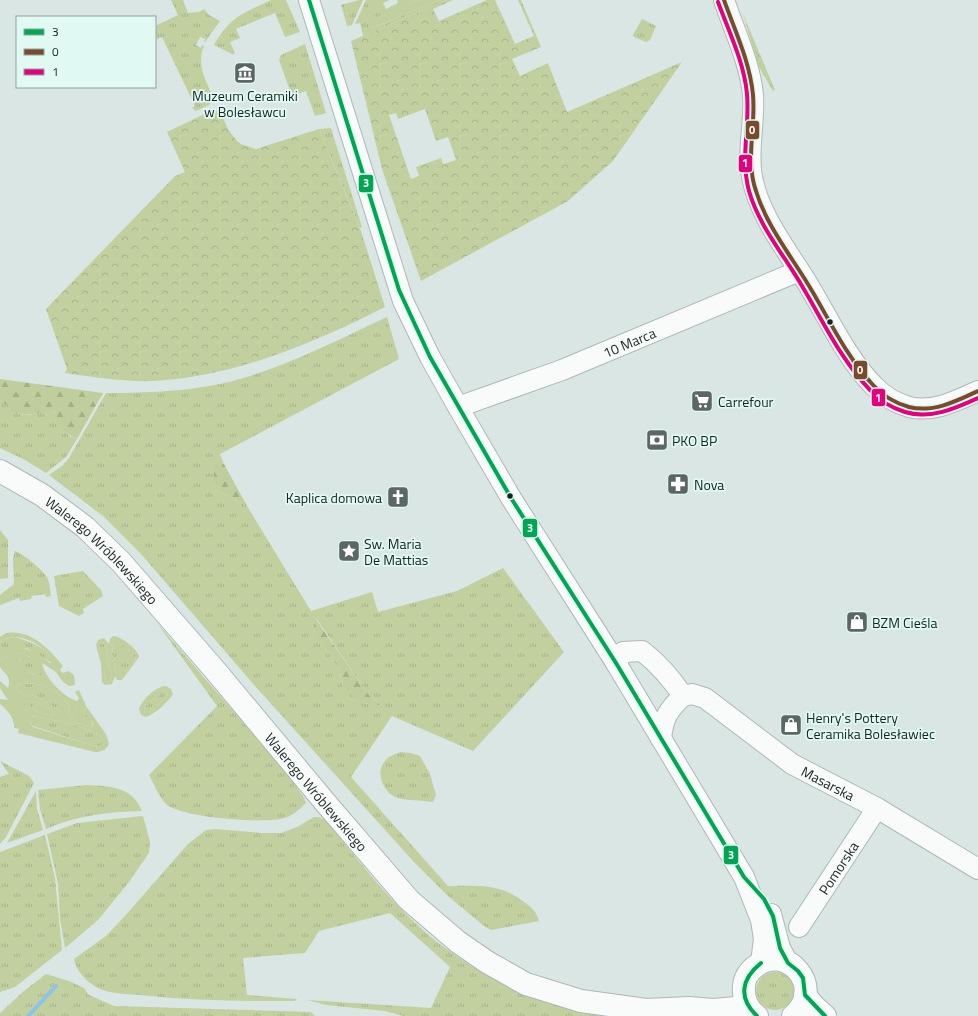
<svg xmlns="http://www.w3.org/2000/svg" width="978" height="1016" viewBox="0 0 978 1016" font-family="'Titillium Web',sans-serif">
<style>
.grass{fill:url(#grass-tufts);fill-rule:evenodd}
.forest{fill:url(#forest-firs)}
.park{fill:url(#park-crowns);fill-rule:evenodd}
.garden{fill:#c2d0a0;fill-rule:evenodd}
.lines{fill:none;stroke-linecap:round;stroke-linejoin:round}
.stream{stroke:#88c4eb;stroke-width:4}
.minor-casing{stroke:#aeb8b5;stroke-width:22}
.major-casing{stroke:#aeb8b5;stroke-width:24}
.minor{stroke:#f9fbfb;stroke-width:20}
.major{stroke:#f9fbfb;stroke-width:22}
.bus-1-casing{stroke:#e0faf3;stroke-width:7}
.bus-2-casing{stroke:#e0faf3;stroke-width:7}
.bus-3-casing{stroke:#e0faf3;stroke-width:7}
.bus-1{stroke:#00a651;stroke-width:4}
.bus-2{stroke:#7a4b2a;stroke-width:4}
.bus-3{stroke:#e5007d;stroke-width:4}
.bus-dot{fill:#192321;stroke:#e0faf3;stroke-width:1.5}
.labels{text-anchor:middle;dominant-baseline:central;stroke-width:3.5;stroke-linejoin:round;paint-order:stroke}
.poi-label{font-size:14px;fill:#192321;stroke:#e0faf3;text-anchor:start}
.street-label{font-size:14px;fill:#192321;stroke:#e0faf3}
.line-badge{stroke:#e0faf3;stroke-width:1.5}
.badge-label{font-size:11px;text-anchor:middle;font-weight:bold;fill:#fff}
</style>
<defs>
<pattern id="grass-tufts" width="24" height="20" patternUnits="userSpaceOnUse"><rect width="24" height="20" fill="#c2d0a0"/><path d="M3 7l-1-3M5 7V3M7 7l1-3M15 17l-1-3M17 17v-4M19 17l1-3" fill="none" stroke="#a6b28a"/></pattern>
<pattern id="forest-firs" width="22" height="20" patternUnits="userSpaceOnUse"><rect width="22" height="20" fill="#c0ce9d"/><path d="M5 1l3.5 6h-7zM16 11l3.5 6h-7z" fill="#a4b187"/></pattern>
<pattern id="park-crowns" width="20" height="18" patternUnits="userSpaceOnUse"><rect width="20" height="18" fill="#c2d0a0"/><path d="M2 6a3 3 0 1 1 6 0M12 15a3 3 0 1 1 6 0" fill="none" stroke="#a6b28a"/></pattern>
</defs>
<rect width="100%" height="100%" fill="#d9e6e3"/>
<!-- grass -->
<path class="grass" d="M171 0H183L188 13 199 12 204 9 209 15 220 21 205 42H204L205 39 200 37 196 45 201 48 202 45 204 46C196 65 206 81 214 99L209 105 196 111 192 108 195 106 162 37 155 40V26L178 15Z
M271 0H286L300 32 285 37 275 13 236 29 240 38 230 42 235 53 232 54 214 45C231 16 242 14 271 0Z
M359 0H363L352 25 347 26 341 5Z
M366 0H390L383 3 386 9 398 3 397 0H417L376 18H369L373 28 439 0H447L363 36 360 23 355 24Z
M743 14 775 90 773 91 759 67Z
M642 19 656 26 650 40 646 42 634 37 633 35Z
M305 44 326 113 315 116 306 91 292 96 279 60 281 55Z
M331 128 362 227 360 228 319 129Z
M387 317 399 359 220 454 224 464 218 463 214 485 217 490 247 506 311 611 372 592 378 612 457 591 503 568 564 652 473 751 392 716 351 777 448 886C477 886 500 883 524 902 531 907 537 912 539 921L491 930 484 926 448 896 414 862 255 686 141 554 103 516 49 475 62 466 69 458 106 393C140 393 175 392 209 386 271 375 331 343 387 317ZM316 618 367 693 380 705 343 686 339 668 326 650Z
M0 400C9 404 14 414 24 415 35 416 46 408 56 412L69 436 77 439 66 457 46 473 25 460 0 448Z
M0 530 8 540V578L0 579Z
M15 551C21 552 44 571 47 577 50 583 50 590 51 596L46 597 45 594 32 596 31 599 20 601 19 598 0 605V595L14 584 13 558Z
M83 571 101 590 103 596 83 609 84 613 79 616 59 606 54 576Z
M157 623 285 771 304 798 306 803C299 810 291 817 281 819 259 823 182 818 166 804 160 799 153 782 149 775L217 706Z
M14 637C25 640 52 648 52 663L26 648 13 652 0 660V643L5 639Z
M116 640 136 655 135 660 122 678 117 675 112 654 113 642Z
M101 642 106 645 111 680 108 683 106 681 99 646Z
M23 653 33 659 44 677 27 672 19 658 20 654Z
M22 683C29 684 38 683 44 686 53 689 72 702 70 712L65 714 35 696 18 692 16 686Z
M165 690 168 694 167 697 149 712H144L145 706Z
M34 701 51 709 55 715C47 716 31 712 28 703Z
M77 708C84 709 93 720 93 727L69 721Z
M36 716C52 720 94 727 103 739V744L98 747 94 746 33 726 29 720 31 717Z
M400 752 411 753 420 756 430 774 436 795 433 802C423 800 404 801 395 797 382 791 375 770 386 760 389 756 396 754 400 752Z
M0 761 29 776 34 783 6 837 0 844V777L9 774Z
M87 785C110 786 133 787 142 811 108 812 77 815 46 829L40 809 38 790Z
M36 791 37 809 43 830 7 843Z
M143 816 150 842 149 853 129 882 98 920 65 948 60 919 58 884 47 834 77 823Z
M314 817H319L327 821C359 862 396 909 437 942 487 980 547 1011 610 1016H403L385 1011 326 1005 307 1000 431 1008 450 967 390 913 319 931 305 953 243 958 247 995 297 999 295 1001C243 1001 193 1001 141 995 127 994 108 994 96 987 86 981 76 971 74 959L106 936 124 917 188 844 206 830 215 829 262 833H281L297 827Z
M45 835 55 878 62 950 15 987 0 992V852Z
M756 991a19 19 0 1 1 38 0a19 19 0 1 1-38 0Z
M46 974 69 981 84 988 89 995 114 1006 311 1012 315 1016H0V1013L24 991Z"/>
<!-- forest -->
<path class="forest" d="M0 379 103 393 77 439C63 433 60 425 56 412L54 411 24 415 15 412 0 400Z
M218 463 224 464 247 506 217 490 214 485V466Z
M315 618 367 693 380 705 363 704 351 695 343 686 339 668 326 650 315 628Z"/>
<!-- park -->
<path class="park" d="M447 0H453L433 9 439 21 487 0H495L515 44 534 36 518 0H521L541 47 512 59 520 76 548 63 567 112 682 62 613 161 568 201 421 281 382 169 351 41ZM425 109 436 141 448 137 456 160 443 164 441 158 416 167 419 176 411 179 389 115 396 113 398 119Z
M211 111H220L228 129 237 141 241 144 256 149 319 129 361 231 385 307C314 343 234 377 153 381 124 382 94 377 65 373L67 369 46 309 175 176 185 172 167 132Z"/>
<!-- garden -->
<path class="garden" d="M417 0H439L373 28 368 18 375 15 376 17Z
M6 633C31 629 49 649 63 666L60 670 62 673 68 671 74 675 75 685 69 686 63 682 56 672 42 663C45 678 62 696 77 701L79 698 75 692 79 690 86 706 106 734 109 744C106 750 102 752 95 752L18 733 19 729 14 728C15 719 7 709 0 704V699L8 700 0 688V681L8 688C12 675 4 674 0 667 0 665 0 662 0 660L21 647 37 653 50 663 52 662C47 645 14 628 0 643V637ZM23 653 33 659 43 677 27 672 19 658 20 654ZM22 683C29 684 38 683 44 686 53 689 72 702 70 712L65 714 35 696 18 692 16 686ZM34 701 51 709 55 715C47 716 31 712 28 703ZM77 708 83 711 93 723V727L69 721ZM36 716C52 720 94 727 103 739V744L98 747 94 746 33 727 29 720 31 717Z
M113 636C121 636 139 650 139 657L122 680H117L115 676 112 684 105 685 102 682 101 664 96 645 98 640 104 638 109 644 110 639ZM116 641 136 655 135 660 122 678 117 675 112 654 113 642ZM101 642 106 645 111 680 108 683 105 679 104 664 99 646Z
M166 686 171 689 173 694C168 702 155 714 146 717L141 715 139 709C143 699 155 687 166 686ZM165 690 168 694 167 697 149 712H144L145 706Z"/>
<g class="lines">
<!-- stream -->
<path class="stream" d="M28 1016 56 986"/>
<!-- minor casing -->
<g class="minor-casing">
<g id="minor">
<path d="M309 0 403 301 430 357 458 407 511 498 616 663 744 877 761 920 764 939 761 963"/>
<path d="M724 0C734 30 750 63 753 95 755 122 747 151 752 177 759 215 786 249 806 281 827 315 845 356 873 385 882 395 896 403 909 407 933 413 956 401 978 391"/>
<path id="s1" d="M458 407 562 370 799 271"/>
<path id="s2" d="M616 663 623 652 642 651C659 664 671 678 683 696L692 694 705 698 792 764 877 808 978 869"/>
<path d="M661 739C663 718 668 710 683 696"/>
<path d="M771 914 780 948 788 963"/>
<path id="s3" d="M799 927 877 808"/>
</g>
</g>
<!-- major casing -->
<g class="major-casing">
<g id="major">
<path id="s4" d="M0 471 42 495 85 527 121 562 214 669 324 801 409 900 458 942 487 962 526 984 581 1001 646 1010 689 1008 713 1010 736 1008 750 1011"/>
<path d="M805 995 813 1005 825 1016"/>
<path d="M757 1016C747 1009 743 999 744 987 744 979 749 971 756 966 788 942 826 989 793 1016"/>
</g>
</g>
<!-- minor -->
<use href="#minor" class="minor"/>
<!-- major -->
<use href="#major" class="major"/>
<!-- bus-1 casing -->
<g class="bus-1-casing">
<path id="bus-1" d="M309 0 399 290 430 357 511 498 616 663 744 877 764 899 773 916 780 948 788 963 798 971 803 978 805 995 825 1016
M757 1016C738 998 741 979 761 963"/>
</g>
<!-- bus-2 casing -->
<g class="bus-2-casing">
<path id="bus-2" d="M724 0C735 31 750 62 753 95 756 128 745 159 756 191 766 224 788 252 806 281 828 316 844 354 873 385 882 395 895 403 909 407 933 413 957 401 978 391"/>
</g>
<!-- bus-3 casing -->
<g class="bus-3-casing">
<path id="bus-3" d="M718 2C729 32 744 62 747 94 750 127 740 158 749 191 759 226 784 255 802 286 823 321 841 360 870 390 879 400 892 408 905 412 930 420 956 408 978 398"/>
</g>
<!-- bus-1 -->
<use href="#bus-1" class="bus-1"/>
<!-- bus-2 -->
<use href="#bus-2" class="bus-2"/>
<!-- bus-3 -->
<use href="#bus-3" class="bus-3"/>
</g>
<!-- icons -->
<defs>
<g id="museum-square" transform="scale(1.15)"><rect x="-9" y="-9" width="18" height="18" rx="4" fill="#5c6765" stroke="#e0faf3"/><path d="M0-6L6-3V-2H-6V-3ZM-5-1h2V3h-2ZM-1-1h2V3h-2ZM3-1h2V3H3ZM-6 4H6V6H-6Z" fill="#fff"/></g>
<g id="supermarket-square" transform="scale(1.15)"><rect x="-9" y="-9" width="18" height="18" rx="4" fill="#5c6765" stroke="#e0faf3"/><path d="M-6-5.5h2.5l.6 2H6L4.5 2H-2.5L-4.4-4H-6ZM-1.5 3.2a1.3 1.3 0 1 0 .1 0ZM3 3.2a1.3 1.3 0 1 0 .1 0Z" fill="#fff"/></g>
<g id="bank-square" transform="scale(1.15)"><rect x="-9" y="-9" width="18" height="18" rx="4" fill="#5c6765" stroke="#e0faf3"/><path d="M-6-4H6V4H-6ZM0-2.3a2.3 2.3 0 1 0 0 4.6a2.3 2.3 0 1 0 0-4.6Z" fill="#fff"/></g>
<g id="pharmacy-square" transform="scale(1.15)"><rect x="-9" y="-9" width="18" height="18" rx="4" fill="#5c6765" stroke="#e0faf3"/><path d="M-2-6h4v4h4v4h-4v4h-4v-4h-4v-4h4Z" fill="#fff"/></g>
<g id="church-square" transform="scale(1.15)"><rect x="-9" y="-9" width="18" height="18" rx="4" fill="#5c6765" stroke="#e0faf3"/><path d="M-1.2-6h2.4v3.5h3.3v2.4h-3.3V6h-2.4V-.1h-3.3v-2.4h3.3Z" fill="#fff"/></g>
<g id="sight-square" transform="scale(1.15)"><rect x="-9" y="-9" width="18" height="18" rx="4" fill="#5c6765" stroke="#e0faf3"/><path d="M0-6L1.8-2.2L6-1.7L2.9 1.2L3.7 5.4L0 3.3L-3.7 5.4L-2.9 1.2L-6-1.7L-1.8-2.2Z" fill="#fff"/></g>
<g id="shop-square" transform="scale(1.15)"><rect x="-9" y="-9" width="18" height="18" rx="4" fill="#5c6765" stroke="#e0faf3"/><path d="M-5-2.5h2.3a2.7 3.5 0 0 1 5.4 0H5L5.5 6h-11ZM-1.5-2.5h3a1.5 2.3 0 0 0-3 0Z" fill="#fff"/></g>
</defs>
<g fill-rule="evenodd">
<use href="#museum-square" x="245" y="73"/>
<use href="#supermarket-square" x="702" y="401"/>
<use href="#bank-square" x="657" y="440"/>
<use href="#pharmacy-square" x="678" y="484"/>
<use href="#church-square" x="398" y="497"/>
<use href="#sight-square" x="349" y="551"/>
<use href="#shop-square" x="857" y="622"/>
<use href="#shop-square" x="791" y="725"/>
</g>
<!-- markers -->
<g class="bus-dot">
<circle cx="830" cy="322" r="3.5"/>
<circle cx="510" cy="496" r="3.5"/>
</g>
<g class="labels">
<!-- poi labels -->
<g class="poi-label">
<text x="245" y="95" text-anchor="middle">Muzeum Ceramiki<tspan x="245" dy="16">w Bolesławcu</tspan></text>
<text x="718" y="401">Carrefour</text>
<text x="672" y="440">PKO BP</text>
<text x="694" y="484">Nova</text>
<text x="382" y="497" text-anchor="end">Kaplica domowa</text>
<text x="364" y="543">Sw. Maria<tspan x="364" dy="16">De Mattias</tspan></text>
<text x="872" y="622">BZM Cieśla</text>
<text x="806" y="717">Henry's Pottery<tspan x="806" dy="16">Ceramika Bolesławiec</tspan></text>
</g>
<!-- street labels -->
<g class="street-label">
<text stroke="none"><textPath href="#s1" startOffset="183">10 Marca</textPath></text>
<text stroke="none"><textPath href="#s4" startOffset="130">Walerego Wróblewskiego</textPath></text>
<text stroke="none"><textPath href="#s2" startOffset="266">Masarska</textPath></text>
<text stroke="none"><textPath href="#s4" startOffset="454">Walerego Wróblewskiego</textPath></text>
<text stroke="none"><textPath href="#s3" startOffset="71">Pomorska</textPath></text>
</g>
</g>
<g class="line-badge">
<rect x="745" y="120" width="15" height="20" rx="4" fill="#7a4b2a"/>
<rect x="738" y="154" width="15" height="19" rx="4" fill="#e5007d"/>
<rect x="358" y="174" width="16" height="19" rx="4" fill="#00a651"/>
<rect x="853" y="360" width="15" height="20" rx="4" fill="#7a4b2a"/>
<rect x="871" y="388" width="15" height="19" rx="4" fill="#e5007d"/>
<rect x="522" y="518" width="16" height="20" rx="4" fill="#00a651"/>
<rect x="723" y="845" width="16" height="20" rx="4" fill="#00a651"/>
</g>
<g class="badge-label">
<text x="752" y="134">0</text>
<text x="745" y="167">1</text>
<text x="366" y="187">3</text>
<text x="860" y="374">0</text>
<text x="878" y="402">1</text>
<text x="530" y="532">3</text>
<text x="731" y="859">3</text>
</g>
<!-- legend -->
<rect x="16" y="16" width="140" height="72" fill="#e0faf3" stroke="#90a49f"/>
<rect x="24" y="29" width="20" height="6" fill="#00a651" stroke="#90a49f"/>
<text x="52" y="36" font-size="12" fill="#192321">3</text>
<rect x="24" y="49" width="20" height="6" fill="#7a4b2a" stroke="#90a49f"/>
<text x="52" y="56" font-size="12" fill="#192321">0</text>
<rect x="24" y="69" width="20" height="6" fill="#e5007d" stroke="#90a49f"/>
<text x="52" y="76" font-size="12" fill="#192321">1</text>
</svg>
